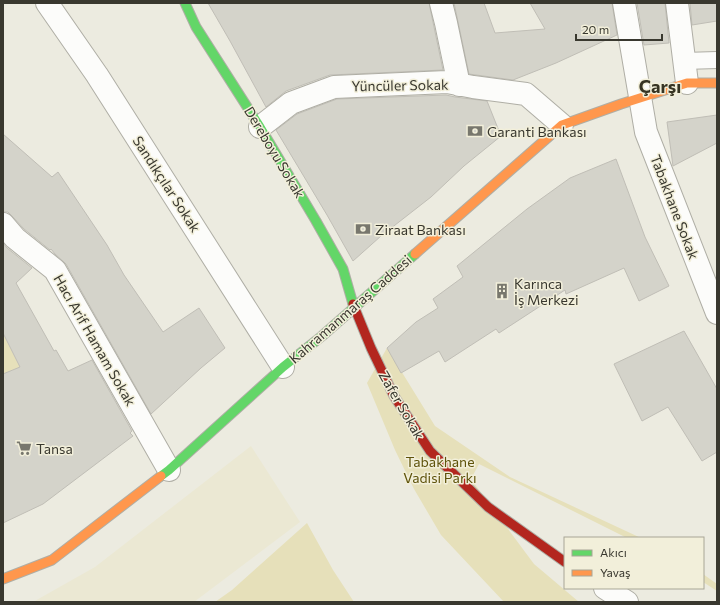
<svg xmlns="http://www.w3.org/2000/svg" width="720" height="605" viewBox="0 0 720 605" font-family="Commissioner,sans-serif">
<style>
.built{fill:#ebe8d3}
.green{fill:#e6e0ba}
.building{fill:#d4d3ca;stroke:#c0beb6}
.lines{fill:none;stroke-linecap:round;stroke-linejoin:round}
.lane-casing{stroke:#afaea5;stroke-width:18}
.street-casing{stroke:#afaea5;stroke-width:24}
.fast-casing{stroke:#afaea5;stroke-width:11}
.slow-casing{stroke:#afaea5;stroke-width:11}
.jam-casing{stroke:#afaea5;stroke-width:11}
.lane{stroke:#fcfcfa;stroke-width:16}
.street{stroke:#fcfcfa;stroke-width:22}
.fast{stroke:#63d668;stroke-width:9}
.slow{stroke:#ff974d;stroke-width:9}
.jam{stroke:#b3261e;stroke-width:9}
.labels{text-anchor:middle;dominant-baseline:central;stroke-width:3;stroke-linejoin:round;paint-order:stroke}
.street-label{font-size:14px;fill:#39382f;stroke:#f2efda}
.poi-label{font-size:14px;fill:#39382f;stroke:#f2efda;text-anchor:start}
.park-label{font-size:14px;fill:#5f530b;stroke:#f2efda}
.district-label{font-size:18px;font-weight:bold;fill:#373423;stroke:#f2efda}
</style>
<rect width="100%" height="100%" fill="#ecebe0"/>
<!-- built -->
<path class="built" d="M251 446 300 522 194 602H33L95 567Z"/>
<!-- green -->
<path class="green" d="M3 333 20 367 3 375Z
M387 348 435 426 510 477 641 538H627L479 464 471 479 534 564 579 602H504L441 535 414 489 395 450 367 383Z
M307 523 333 570 354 602H215L232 590Z
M703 574 717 584V591L703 582Z"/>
<!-- building -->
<path class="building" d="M208 3H429L443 70 330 75 286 91 266 107 230 41Z
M454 3H484L495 33 545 29 530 3H612L617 35 556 63 513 80 469 74Z
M637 3H665L669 43 644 45Z
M690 3H717V21L692 25Z
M446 95 455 97 487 101 501 136 464 166 431 197 381 236 353 261 327 215 276 130 297 114 337 99Z
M717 115V143L673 166 667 122Z
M3 134 52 177 58 172 107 245 124 275 163 332 199 308 225 348 201 368 151 414 66 264 55 254 51 249 50 250 24 229 12 216 8 212H3Z
M616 159 645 237 669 286 639 301 624 268 566 294 565 290 499 333 496 329 445 362 439 351 401 373 387 348 416 322 438 308 433 299 463 277 457 266 527 209 570 178Z
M3 243 7 248 32 268 16 283 54 351 56 350 68 371 92 360 132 431 130 433 133 436 43 504 3 523V374L20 367 3 333Z
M684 331 717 389V452L702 461 668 407 642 421 614 364Z"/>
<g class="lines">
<!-- lane casing -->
<g class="lane-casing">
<path id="lane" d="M684 61 717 60"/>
</g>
<!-- street casing -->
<g class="street-casing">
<path id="street" d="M47 3 97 75 283 367
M441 3 446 23 459 85
M624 3 646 132 717 313
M677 3 687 83
M260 127 291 103 334 87 447 82 473 87 526 94 562 125
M3 224 15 238 55 270 169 470
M605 588 627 602"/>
</g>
<!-- fast casing -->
<g class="fast-casing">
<path id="fast" d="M185 3 196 27 260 127 316 221 343 269 353 304
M161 476 169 470 283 367 322 336 415 254"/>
</g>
<!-- slow casing -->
<g class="slow-casing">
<path id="slow" d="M415 254 562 125 621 104 687 83H717
M3 579 52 560 161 476"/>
</g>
<!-- jam casing -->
<g class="jam-casing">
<path id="jam" d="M353 304 371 348 394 396 430 451 488 507 565 562"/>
</g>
<!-- lane -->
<use href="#lane" class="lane"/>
<!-- street -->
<use href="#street" class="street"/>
<!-- fast -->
<use href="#fast" class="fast"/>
<!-- slow -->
<use href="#slow" class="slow"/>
<!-- jam -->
<use href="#jam" class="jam"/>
</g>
<!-- icons -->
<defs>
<g id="bank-bare" transform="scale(1.2)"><path d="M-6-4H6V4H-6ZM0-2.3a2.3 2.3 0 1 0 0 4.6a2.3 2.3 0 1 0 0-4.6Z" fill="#78776d" stroke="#f2efda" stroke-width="2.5" paint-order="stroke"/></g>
<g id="building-bare" transform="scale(1.2)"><path d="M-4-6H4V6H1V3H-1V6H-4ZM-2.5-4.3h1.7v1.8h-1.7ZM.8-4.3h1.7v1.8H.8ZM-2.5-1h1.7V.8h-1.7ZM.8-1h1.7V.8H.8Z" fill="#78776d" stroke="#f2efda" stroke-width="2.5" paint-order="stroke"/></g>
<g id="supermarket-bare" transform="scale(1.2)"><path d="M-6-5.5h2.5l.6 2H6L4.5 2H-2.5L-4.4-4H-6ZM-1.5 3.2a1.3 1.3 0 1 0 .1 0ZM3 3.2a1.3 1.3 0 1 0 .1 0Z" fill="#78776d" stroke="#f2efda" stroke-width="2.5" paint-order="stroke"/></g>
</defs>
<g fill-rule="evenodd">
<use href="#bank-bare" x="475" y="131"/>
<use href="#bank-bare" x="363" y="229"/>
<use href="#building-bare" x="502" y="291"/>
<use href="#supermarket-bare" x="24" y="448"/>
</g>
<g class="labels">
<!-- street labels -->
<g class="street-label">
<text transform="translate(400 85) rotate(-1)">Yüncüler Sokak</text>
<text transform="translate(275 152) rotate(59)">Dereboyu Sokak</text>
<text transform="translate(167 184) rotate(57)">Sandıkçılar Sokak</text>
<text transform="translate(675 207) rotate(69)">Tabakhane Sokak</text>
<text transform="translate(350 309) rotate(-41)">Kahramanmaraş Caddesi</text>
<text transform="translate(95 340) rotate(60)">Hacı Arif Hamam Sokak</text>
<text transform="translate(402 405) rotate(60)">Zafer Sokak</text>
</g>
<!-- poi labels -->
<g class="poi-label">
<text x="487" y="131">Garanti Bankası</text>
<text x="375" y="229">Ziraat Bankası</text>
<text x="514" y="283">Karınca<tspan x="514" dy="16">İş Merkezi</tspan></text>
<text x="36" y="448">Tansa</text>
</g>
<!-- park labels -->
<g class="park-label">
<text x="440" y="461">Tabakhane<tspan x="440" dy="16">Vadisi Parkı</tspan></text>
</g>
<!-- district labels -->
<g class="district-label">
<text x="660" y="86">Çarşı</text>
</g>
</g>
<!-- border -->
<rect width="720" height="605" fill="none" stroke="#39382f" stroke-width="8"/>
<!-- legend -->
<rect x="564" y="537" width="140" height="52" fill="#f2efda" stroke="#a8a696"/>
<rect x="572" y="550" width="20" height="6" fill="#63d668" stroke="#a8a696"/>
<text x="600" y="557" font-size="12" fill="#39382f">Akıcı</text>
<rect x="572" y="570" width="20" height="6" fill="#ff974d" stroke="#a8a696"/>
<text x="600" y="577" font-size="12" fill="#39382f">Yavaş</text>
<!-- scale -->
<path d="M576 34v6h86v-6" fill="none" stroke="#39382f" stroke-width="2"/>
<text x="582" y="34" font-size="12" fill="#39382f" stroke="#f2efda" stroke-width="3" paint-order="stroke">20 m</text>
</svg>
